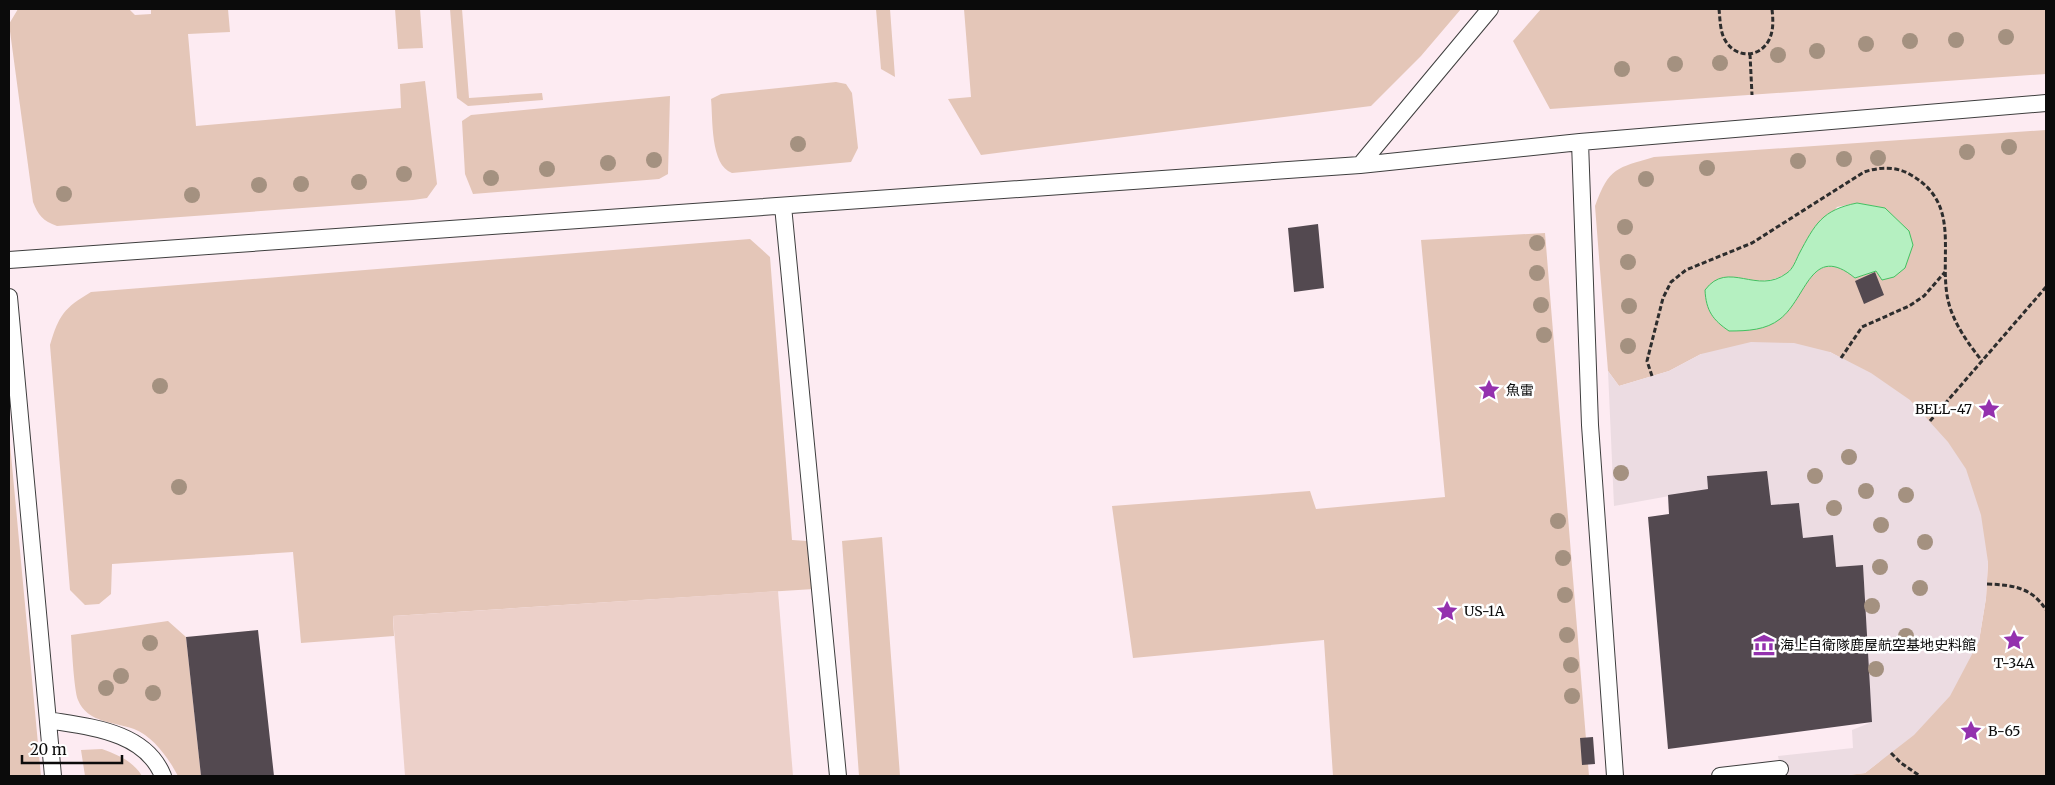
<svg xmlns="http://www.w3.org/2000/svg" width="2055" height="785" viewBox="0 0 2055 785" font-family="Merriweather,'Noto Sans JP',serif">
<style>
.green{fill:#e4c6b8;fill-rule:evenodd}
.pitch{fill:#ecd0c9}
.plaza{fill:#ecdce2}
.water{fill:#b5f0c1;stroke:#42c060}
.building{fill:#534950}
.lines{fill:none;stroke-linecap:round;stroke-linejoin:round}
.service-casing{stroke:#3e3e3e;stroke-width:18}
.path{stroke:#2d2d2d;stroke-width:3;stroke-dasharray:5 2.5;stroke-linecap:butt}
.service{stroke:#fff;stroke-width:16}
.tree{fill:#a49180}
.labels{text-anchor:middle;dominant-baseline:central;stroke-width:5;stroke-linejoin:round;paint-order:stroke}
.poi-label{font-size:14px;fill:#0b0b0b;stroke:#fff;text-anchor:start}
</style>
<rect width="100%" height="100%" fill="#fdebf2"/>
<!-- green -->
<path class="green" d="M18 9H129L135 15 151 14V9H228L230 32 188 34 196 126 401 108 400 84 425 81 437 184 427 198 413 200 57 226C43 221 38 215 33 202L9 24Z
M395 9H420L423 48 398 49Z
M450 9H462L469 98 542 93 543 100 468 106 457 98Z
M876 9H890L895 77 881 69Z
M964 9H1461L1421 56 1371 106 981 155 948 99 971 97Z
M1541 9H2046V74L1550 109 1513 41Z
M836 82 846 84 852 93 858 148 851 162 732 173C710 165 713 119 711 99L721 94Z
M670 96 668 174 659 179 473 194 465 174 462 121 471 115Z
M2046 130V776H1840L1865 773 1879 762 1979 641 1986 598 1988 562 1850 363 1830 352 1701 354 1669 371 1619 386 1608 371 1595 206C1609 167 1617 168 1654 157ZM1857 203 1885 208 1909 231 1894 277 1882 280 1876 271 1855 278C1835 262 1823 261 1808 281L1705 291C1727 260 1754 294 1785 274 1797 267 1827 221 1837 207Z
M1545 233 1589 776H1333L1324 640 1133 658 1112 506 1310 491 1316 509 1445 497 1421 240Z
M750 239 770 257 792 540 807 541 814 589 393 616 394 636 301 643 293 552 112 564 111 594 99 604 85 605 70 590 50 345C59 315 64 308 91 292Z
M9 433 41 776H9Z
M882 537 900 776H859L842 541Z
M168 621 186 637 201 776H178C169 759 153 736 134 729 115 722 87 723 78 700 74 690 72 649 71 635Z
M102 749C118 755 133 761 142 776H85L81 750Z"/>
<!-- pitch -->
<path class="pitch" d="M778 591 793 776H405L393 616Z"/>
<!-- plaza -->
<path class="plaza" d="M1751 342 1794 343 1830 352 1871 373 1910 400 1948 442 1966 469 1981 515 1988 562 1986 598 1979 641 1950 696 1914 735 1865 773 1840 776H1782L1778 756 1853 748 1852 730 1872 722 1863 565 1836 567 1833 535 1803 538 1799 503 1771 505 1767 471 1707 476 1708 489 1614 506 1608 371 1619 386 1669 371 1701 354Z"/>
<!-- water -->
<path class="water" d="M1857 203 1885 208 1909 231 1913 245 1905 268 1894 277 1882 280 1876 271 1855 278C1811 242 1807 298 1780 319 1766 330 1748 331 1729 331 1713 320 1706 311 1705 290 1728 259 1757 296 1787 273 1793 269 1796 260 1799 254 1815 224 1822 210 1857 203Z"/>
<!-- building -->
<path class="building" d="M1318 224 1324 288 1294 292 1288 228Z
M1875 272 1884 295 1864 304 1855 281Z
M1767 471 1771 505 1799 503 1803 538 1833 535 1836 567 1863 565 1872 722 1668 749 1648 517 1669 514 1668 495 1708 489 1707 476Z
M258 630 274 776H201L186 637Z
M1593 737 1595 764 1582 765 1580 738Z"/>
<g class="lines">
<!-- service casing -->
<g class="service-casing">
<path id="service" d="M1580 142 1590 425 1615 776
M1360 165 1490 9
M783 206 838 776
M9 260 1360 165 1580 142 2046 103
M9 297 53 776
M48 720C89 727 145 731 163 776
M1720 776 1780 769"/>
</g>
<!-- path -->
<path class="path" d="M1719 9C1720 18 1720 32 1725 40 1735 58 1759 59 1769 40 1774 30 1773 19 1772 9
M1750 54 1752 95
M1841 358 1862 327 1909 306 1924 296 1945 272
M1652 376 1647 361 1663 298 1671 282 1686 270 1752 243 1864 172C1879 167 1897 166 1911 175 1960 203 1940 250 1947 295 1951 320 1967 342 1982 361
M1930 421 2046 287
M1987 584C2012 585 2032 587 2046 610
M1891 753 1901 763 1920 776"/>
<!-- service -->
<use href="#service" class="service"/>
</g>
<!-- trees -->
<g class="tree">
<circle cx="2006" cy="37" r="8"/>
<circle cx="1956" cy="40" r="8"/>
<circle cx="1910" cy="41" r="8"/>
<circle cx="1866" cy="44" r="8"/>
<circle cx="1817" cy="51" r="8"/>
<circle cx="1778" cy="55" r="8"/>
<circle cx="1720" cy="63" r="8"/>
<circle cx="1675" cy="64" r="8"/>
<circle cx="1622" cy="69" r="8"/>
<circle cx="798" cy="144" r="8"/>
<circle cx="2009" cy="147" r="8"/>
<circle cx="1967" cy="152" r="8"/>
<circle cx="1878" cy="158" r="8"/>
<circle cx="1844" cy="159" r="8"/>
<circle cx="654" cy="160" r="8"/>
<circle cx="1798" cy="161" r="8"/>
<circle cx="608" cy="163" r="8"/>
<circle cx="1707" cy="168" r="8"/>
<circle cx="547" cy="169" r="8"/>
<circle cx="404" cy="174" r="8"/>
<circle cx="491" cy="178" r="8"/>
<circle cx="1646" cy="179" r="8"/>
<circle cx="359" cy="182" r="8"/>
<circle cx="301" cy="184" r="8"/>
<circle cx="259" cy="185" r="8"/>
<circle cx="64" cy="194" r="8"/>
<circle cx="192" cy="195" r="8"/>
<circle cx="1625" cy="227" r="8"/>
<circle cx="1537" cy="243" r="8"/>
<circle cx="1628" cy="262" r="8"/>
<circle cx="1537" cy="273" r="8"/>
<circle cx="1541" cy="305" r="8"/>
<circle cx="1629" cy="306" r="8"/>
<circle cx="1544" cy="335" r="8"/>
<circle cx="1628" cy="346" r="8"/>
<circle cx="160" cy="386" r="8"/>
<circle cx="1849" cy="457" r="8"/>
<circle cx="1621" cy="473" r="8"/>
<circle cx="1815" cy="476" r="8"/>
<circle cx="179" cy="487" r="8"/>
<circle cx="1866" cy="491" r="8"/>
<circle cx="1906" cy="495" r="8"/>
<circle cx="1834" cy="508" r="8"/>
<circle cx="1558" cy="521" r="8"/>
<circle cx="1881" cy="525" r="8"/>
<circle cx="1925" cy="542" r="8"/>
<circle cx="1563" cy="558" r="8"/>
<circle cx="1880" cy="567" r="8"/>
<circle cx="1920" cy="588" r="8"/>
<circle cx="1565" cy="595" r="8"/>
<circle cx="1872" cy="606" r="8"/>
<circle cx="1567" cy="635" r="8"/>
<circle cx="1906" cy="636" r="8"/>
<circle cx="150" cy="643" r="8"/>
<circle cx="1571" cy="665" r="8"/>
<circle cx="1876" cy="669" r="8"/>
<circle cx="121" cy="676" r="8"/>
<circle cx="106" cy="688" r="8"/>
<circle cx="153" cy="693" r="8"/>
<circle cx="1572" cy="696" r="8"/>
</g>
<!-- icons -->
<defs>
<g id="sight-bare" transform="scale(1.725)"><path d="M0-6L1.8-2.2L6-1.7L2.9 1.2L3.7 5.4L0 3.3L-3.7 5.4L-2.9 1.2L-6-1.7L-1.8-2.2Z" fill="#9431ae" stroke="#fff" stroke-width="2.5" paint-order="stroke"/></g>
<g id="museum-bare" transform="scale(1.725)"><path d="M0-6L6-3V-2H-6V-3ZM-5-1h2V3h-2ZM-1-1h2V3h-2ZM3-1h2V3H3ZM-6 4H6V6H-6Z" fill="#9431ae" stroke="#fff" stroke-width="2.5" paint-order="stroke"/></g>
</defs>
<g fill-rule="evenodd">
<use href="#sight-bare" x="1489" y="390"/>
<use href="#sight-bare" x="1989" y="409"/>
<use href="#sight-bare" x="1447" y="611"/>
<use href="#sight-bare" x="2014" y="640"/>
<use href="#museum-bare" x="1764" y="645"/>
<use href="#sight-bare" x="1971" y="731"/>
</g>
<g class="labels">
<!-- poi labels -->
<g class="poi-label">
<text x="1506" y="390">魚雷</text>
<text x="1972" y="409" text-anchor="end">BELL-47</text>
<text x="1464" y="611">US-1A</text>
<text x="1780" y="645">海上自衛隊鹿屋航空基地史料館</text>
<text x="2014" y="663" text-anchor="middle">T-34A</text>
<text x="1988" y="731">B-65</text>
</g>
</g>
<!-- border -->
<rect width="2055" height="785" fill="none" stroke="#0b0b0b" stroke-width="20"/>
<!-- scale -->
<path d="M22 755v8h100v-8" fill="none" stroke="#0b0b0b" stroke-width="2.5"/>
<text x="30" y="755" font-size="15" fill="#0b0b0b" stroke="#ffffff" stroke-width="4" paint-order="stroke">20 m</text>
</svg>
